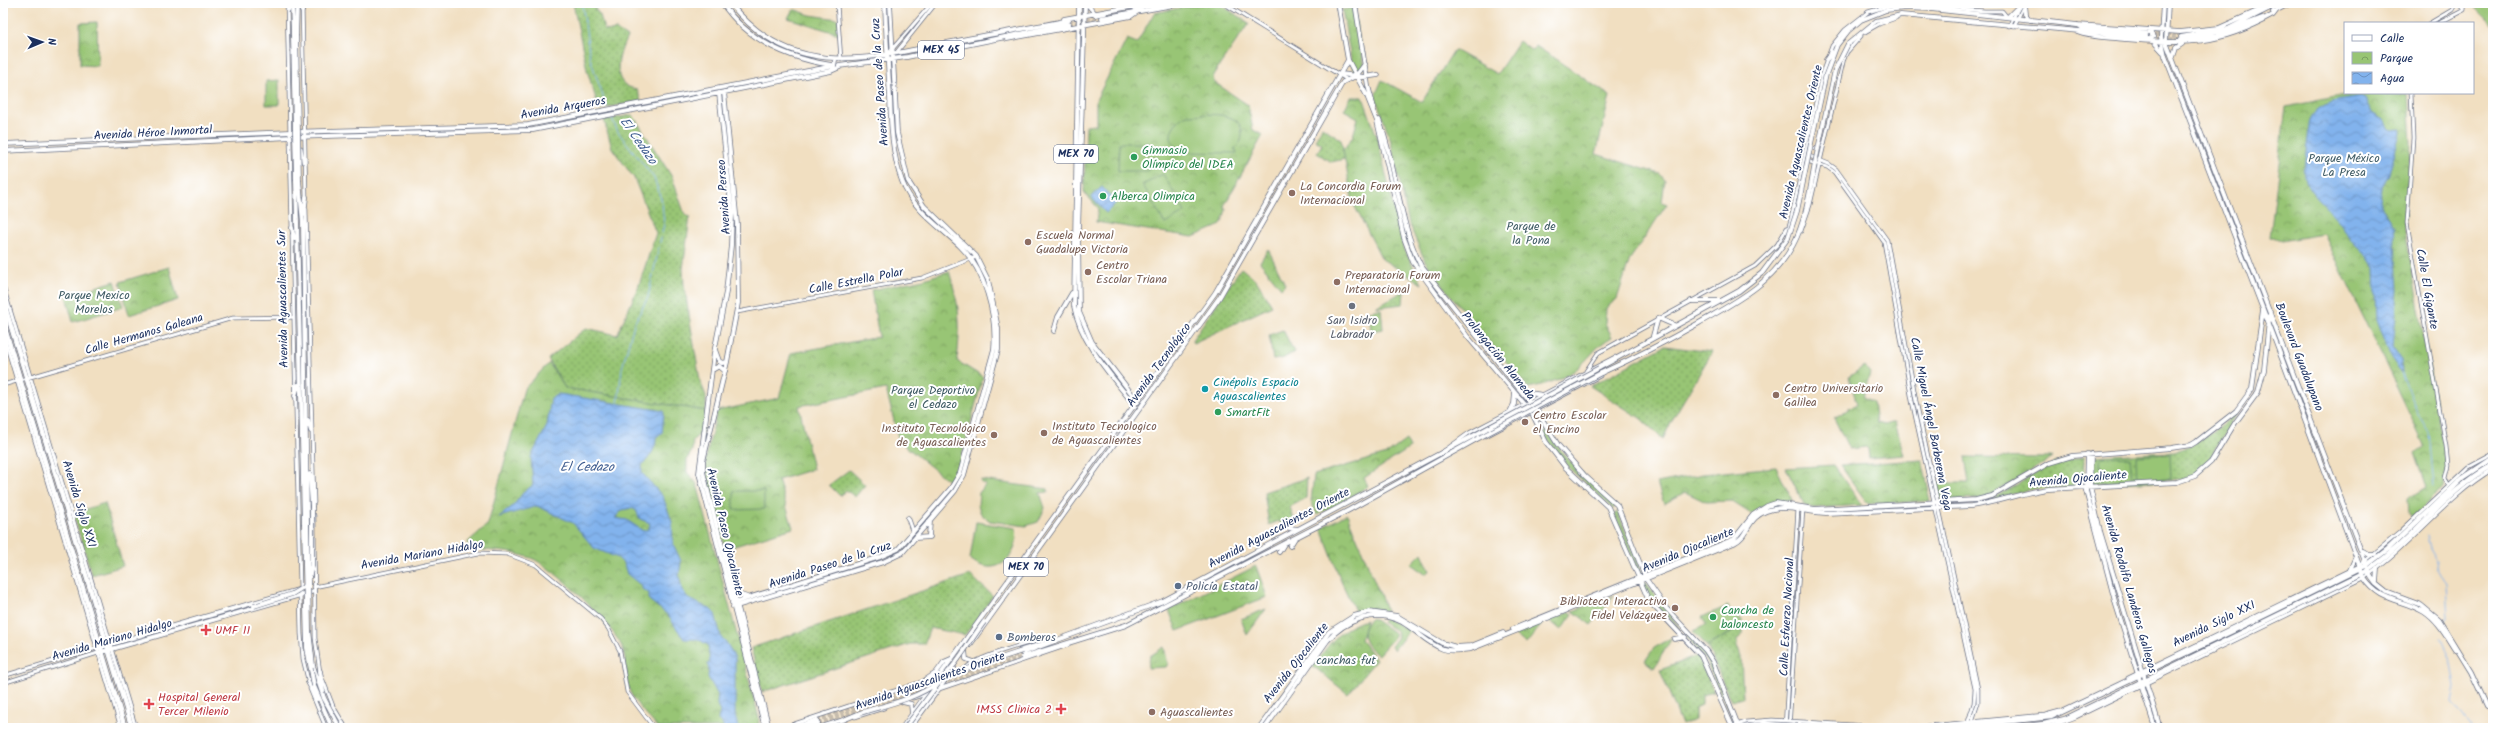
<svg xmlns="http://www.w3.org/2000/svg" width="2496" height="731" viewBox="0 0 2496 731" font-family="Kalam,sans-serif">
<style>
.grass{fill:url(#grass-dots);stroke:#5a7a69}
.park{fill:url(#park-crowns);stroke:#5a7a69}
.pitch{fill:#98c574;stroke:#5a7a69}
.water{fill:url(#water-waves);stroke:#4e71a6;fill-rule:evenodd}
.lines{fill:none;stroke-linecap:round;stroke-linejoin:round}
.stream{stroke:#82b3ed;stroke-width:1}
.major-tunnel{stroke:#c6bcad;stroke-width:4;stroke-dasharray:4 2;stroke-linecap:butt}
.minor-casing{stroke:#666d81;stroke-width:4.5}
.major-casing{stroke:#666d81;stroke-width:5.5}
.highway-casing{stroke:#666d81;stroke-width:6}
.minor{stroke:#fff;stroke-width:3}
.major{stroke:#fff;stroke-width:4}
.highway{stroke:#fff;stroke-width:4.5}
.major-bridge-casing{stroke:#666d81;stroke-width:5.5;stroke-linecap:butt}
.major-bridge{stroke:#fff;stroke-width:4}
.leisure-dot{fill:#2e9e5b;stroke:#fff;stroke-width:1.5}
.education-dot{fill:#8d6e63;stroke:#fff;stroke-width:1.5}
.worship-dot{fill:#6b7280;stroke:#fff;stroke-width:1.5}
.culture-dot{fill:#0f9aa8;stroke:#fff;stroke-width:1.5}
.service-dot{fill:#5c6f8a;stroke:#fff;stroke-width:1.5}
.health-dot{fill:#e0444e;stroke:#fff;stroke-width:1.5}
.labels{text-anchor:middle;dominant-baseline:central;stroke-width:4;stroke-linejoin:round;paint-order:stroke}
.shield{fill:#fff;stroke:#5f6d8e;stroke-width:1}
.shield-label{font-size:11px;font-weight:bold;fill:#1b2f5e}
.street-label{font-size:12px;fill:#1b2f5e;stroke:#fff}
.leisure-label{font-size:12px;fill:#27864d;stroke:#fff;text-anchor:start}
.park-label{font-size:12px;fill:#405c65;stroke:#fff}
.education-label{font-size:12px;fill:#785e54;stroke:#fff;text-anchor:start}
.worship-label{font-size:12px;fill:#5b616d;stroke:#fff}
.culture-label{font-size:12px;fill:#0d838f;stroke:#fff;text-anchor:start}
.service-label{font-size:12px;fill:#4e5e75;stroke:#fff;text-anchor:start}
.health-label{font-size:12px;fill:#be3a42;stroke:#fff;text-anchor:start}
.water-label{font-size:13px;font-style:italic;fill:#3f5d90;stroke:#fff}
</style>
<defs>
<pattern id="grass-dots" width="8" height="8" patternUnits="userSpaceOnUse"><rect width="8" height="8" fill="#98c574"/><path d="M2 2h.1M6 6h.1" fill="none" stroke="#7ba062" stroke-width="1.8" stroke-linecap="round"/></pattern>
<pattern id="park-crowns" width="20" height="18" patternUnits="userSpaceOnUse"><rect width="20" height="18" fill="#98c574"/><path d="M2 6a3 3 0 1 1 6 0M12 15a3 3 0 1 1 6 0" fill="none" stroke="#7ba062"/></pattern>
<pattern id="water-waves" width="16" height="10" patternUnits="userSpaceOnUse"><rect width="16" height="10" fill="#82b3ed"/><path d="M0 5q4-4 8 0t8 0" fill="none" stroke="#6a92c3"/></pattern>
</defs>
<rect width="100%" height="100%" fill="#fff"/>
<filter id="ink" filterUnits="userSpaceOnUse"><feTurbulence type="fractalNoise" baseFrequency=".025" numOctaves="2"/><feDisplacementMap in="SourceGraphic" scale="8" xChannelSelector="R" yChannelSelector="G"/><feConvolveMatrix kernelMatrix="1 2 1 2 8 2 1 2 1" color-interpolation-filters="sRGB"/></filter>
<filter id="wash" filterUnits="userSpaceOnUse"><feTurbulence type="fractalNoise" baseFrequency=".012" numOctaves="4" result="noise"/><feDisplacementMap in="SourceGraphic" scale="16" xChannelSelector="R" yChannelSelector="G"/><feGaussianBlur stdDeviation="0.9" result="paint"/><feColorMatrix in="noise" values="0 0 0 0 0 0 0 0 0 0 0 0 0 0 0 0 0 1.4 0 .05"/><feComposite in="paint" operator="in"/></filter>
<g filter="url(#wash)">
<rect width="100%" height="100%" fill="#f1dfc1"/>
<!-- grass -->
<path class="grass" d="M573 3H601L596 4 595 9 600 15 604 30 612 31 615 29 627 37C618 55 609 86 637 89L641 101 599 109 587 70Z
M633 115 672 177 685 215 690 217 683 269 684 285 700 381 706 396V411L565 388 548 359 586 328 617 335 638 288 656 233 634 178 612 148 604 120Z
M1322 127 1341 139 1345 159 1331 162 1317 153 1322 144 1315 140Z
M1241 268 1256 280 1272 306 1193 343 1192 340Z
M1665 346 1712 352 1671 422 1663 439 1640 418 1590 386Z
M2237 413 2207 464 2195 474 2182 480 2092 484 2093 456 2173 452C2198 445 2217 429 2237 413Z
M2085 456 2084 485 2027 490 1976 504 1995 497 2055 463Z
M849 470 865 485 855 497 846 490 840 496 829 485Z
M1307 478 1306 498 1290 507 1295 522 1283 528 1279 521 1269 525 1264 492Z
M970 575 993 596 965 635 930 628 924 644H910L762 692 751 648Z
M1743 626V634L1737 640V646L1741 657 1743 698 1731 701 1707 646Z
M1698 656 1714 692 1702 695V705L1695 708V720L1682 725 1660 670Z"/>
<!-- park -->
<path class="park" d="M1206 3H1218L1249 23 1213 75 1214 82 1248 105 1253 130 1263 135 1224 206 1226 210 1221 225 1193 237 1096 222 1098 208 1084 192 1086 126 1096 125V100L1127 39 1137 43 1154 13Z
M2470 3H2493V26Z
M1353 8 1365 67 1356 73 1352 64 1342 10Z
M793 9 810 15 838 19 839 34 788 18Z
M97 22 98 66 80 65V23Z
M1519 41 1532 51 1536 46 1610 96 1596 154 1660 174 1665 180 1662 202 1667 204 1630 259 1617 299 1606 308 1605 323 1612 337C1596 346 1593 354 1580 366 1567 378 1545 385 1528 388L1447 291 1425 261 1409 224 1390 138 1375 96 1382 80 1422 102 1454 50 1497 74Z
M2355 93 2408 94 2411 144 2404 224 2446 463 2444 488 2412 517 2409 513 2408 499 2427 487 2415 453 2424 445 2324 234 2281 241 2270 237 2286 107Z
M1351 97H1363L1377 137 1403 246 1422 284 1382 259 1353 203 1343 150 1353 136 1358 118 1344 110Z
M1268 249 1285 284 1281 288 1260 262Z
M169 267 178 300 129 315 120 282Z
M949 271C960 308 961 322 957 361L983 377 957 473 951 483 899 441 886 389 799 406 813 469 778 480 793 528 725 549 708 482 705 461 717 411 779 398 791 353 879 337 871 290 924 279Z
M115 281 123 307 73 322 66 296Z
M1404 291 1403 304 1377 307V306Z
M1381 309 1383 329 1371 331 1369 311Z
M1283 330 1294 352 1284 358 1273 360 1269 335Z
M549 363 565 388 706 411 702 432 693 440 692 451 687 459V472L697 484 759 718 758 728H658C648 716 632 702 628 686 625 673 627 660 622 647 613 625 553 566 531 558 510 551 490 550 468 550V542L488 524 524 389Z
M1864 366 1870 373 1863 397 1873 402 1876 423 1884 425 1895 422 1904 455 1869 458 1868 449 1866 447 1849 449 1834 418 1857 404 1849 377Z
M1547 431 1565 456 1615 507 1613 509 1569 468 1543 434Z
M1406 440 1410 448 1364 478 1368 487 1317 515 1311 501 1314 475 1387 454Z
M1965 457 2053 458 1994 493 1979 499 1941 501 1937 483H1969Z
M1922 460 1931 501 1868 504 1840 465Z
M1833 465 1862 505 1814 508 1805 506 1786 468Z
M1776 467 1792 500 1770 502 1751 514 1731 501 1706 502 1685 492 1664 504 1657 483 1703 474Z
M105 503 123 566 92 575 73 513Z
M1618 512 1643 575 1640 576 1614 514Z
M1347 514 1386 609 1387 612 1370 609 1356 613 1341 581 1321 528Z
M1422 553 1430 571 1425 574 1411 564Z
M1256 566 1267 597 1177 631 1169 610Z
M1645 582 1681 629 1650 600 1642 583Z
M1614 596 1591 625 1573 611Z
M1266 609 1247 635 1241 619Z
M1570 612 1573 614 1561 630 1549 620Z
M1372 618 1396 635 1378 655C1364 646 1356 630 1372 618Z
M1366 620 1361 640 1376 660 1348 694 1313 666C1330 643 1338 629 1366 620Z
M1543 623 1526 644 1515 635Z
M1686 635H1689L1709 659 1734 722 1706 661Z
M1672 638 1654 668 1645 661 1654 648Z
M1164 647 1168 664 1166 667 1148 668 1150 656Z"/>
<!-- pitch -->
<path class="pitch" d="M279 80V105H266V81Z
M1187 115C1203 115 1241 109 1242 133 1242 140 1240 145 1234 149L1236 150 1237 153 1177 152 1179 148C1162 138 1175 120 1187 115Z
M1119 143H1149L1148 171H1118Z
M1163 174 1185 212 1165 224 1143 185Z
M2170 454 2171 479 2137 480 2136 456Z
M2130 457 2132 480 2102 482 2101 458Z
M981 480 1048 489V492L1040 493 1045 508 1038 522 1026 526 990 521 981 514 978 505 979 493 986 484 981 483Z
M734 491H764V509L734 510Z
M976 522 1016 528C1021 557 995 580 970 559Z
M1728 606 1732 616 1742 620V626L1707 646 1693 631 1706 625 1702 617Z
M1385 618 1409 630 1394 650 1391 647 1398 637 1397 631 1382 622Z"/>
<!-- water -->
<path class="water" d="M2361 97 2366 99 2372 112 2385 120 2388 128 2391 130 2401 129 2389 174 2381 188 2379 202 2394 226 2398 290 2393 347 2401 360 2402 373 2391 358 2377 319 2375 268C2369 255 2361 252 2353 243 2346 236 2344 227 2338 220 2305 184 2300 189 2308 138 2309 133 2308 125 2310 120 2318 101 2343 100 2361 97Z
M1102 187 1116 203 1106 213 1091 197Z
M559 394 664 411 662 433 656 437C656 449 650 457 642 465V473L663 497 672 522 673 544 681 561 679 576 682 590 689 599 710 609 715 614 721 637 726 642 735 658V715L738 728H724L722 723 718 720 720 712 717 704 718 695 708 677 709 668 707 664 710 663 708 645 698 639H684L667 614 649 600V593L642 589V586L627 574 624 564 618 558 594 548 573 523 537 506 499 517 513 506 523 493 533 485 531 457 547 426 551 398ZM631 508 636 510 640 519 650 523 649 529 643 531 627 520 615 518 622 510Z"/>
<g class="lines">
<!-- stream -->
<path class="stream" d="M582 3 590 58 607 108
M611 116 618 132 654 178 662 202 664 224 648 297 634 324 622 368 618 403
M2402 373 2419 416 2429 432 2434 487
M2427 536 2430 548 2437 560 2436 566 2446 584 2448 618 2445 620
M2442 638 2450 657 2455 688 2452 701 2472 728"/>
</g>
</g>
<g filter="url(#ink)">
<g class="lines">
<!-- major-tunnel -->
<path class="major-tunnel" d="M1069 24 1096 19
M2149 34 2181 37
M2151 37 2180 40
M950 677 1022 653
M942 683 1023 657
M817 720 936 682
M818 723 924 689"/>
<!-- minor casing -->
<g class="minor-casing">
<path id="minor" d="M287 3 292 229
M302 3 306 199
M833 3H840
M1223 3 1346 79
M2458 3 2464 10
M837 4 841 60
M2430 23 2452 10 2456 3
M2439 23 2464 10 2465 3
M2009 26 2021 3
M2014 26 2025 3
M1865 32 1879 24 1896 18
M1848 51 1861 36
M896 53 936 3
M888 54 932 3
M2411 93 2413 138 2407 223 2446 446 2448 466 2445 478 2448 485
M298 146 301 148 303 162
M1810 147 1815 149 1824 144
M1807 155 1829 164 1836 169 1887 240 1916 401 1978 689V703L1970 728
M1807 161 1827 167 1834 172 1884 242 1912 401 1975 689 1974 703 1966 728
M306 209 314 503
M1792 215 1822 73 1832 46 1845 30 1868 12 1895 4 1985 11H2002L2007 17
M1801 231 1810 205 1844 58
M292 235 301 634 303 659 309 684
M3 286 136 728
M737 312 922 278 976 257
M3 334 121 728
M1586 371 1598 353 1755 266 1777 245 1787 228
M3 385 233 318 293 317
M1486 436 1600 376
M1441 453 1469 433 1615 357
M314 515 315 638 320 672
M314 587 479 553 507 554 536 565 601 619 608 628 620 651 627 692 654 728
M1020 650 1047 642
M966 668C975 657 1031 642 1047 638L1054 639
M3 676 97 648
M2128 678 2359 566 2399 533 2469 467 2493 454
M323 680 333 706 346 728
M3 683 98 653
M916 684 921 687 922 693
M310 689 326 728
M939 689 1068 645
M913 698 926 694
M855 717 884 708
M782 728 940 676
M817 728 842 720
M1727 728 1746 722 1772 720 1902 728
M1785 728 1798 508
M1789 728 1803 508
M1907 728 2045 715 2060 711
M2047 728 2076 717 2364 578C2411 547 2444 498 2493 469"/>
</g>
<!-- major casing -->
<g class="major-casing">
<path id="major" d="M292 3 293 35
M297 3 302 11
M722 3C747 40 787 58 831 65
M730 3C791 81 869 59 952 42 991 34 1030 28 1069 20
M1079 3 1074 306C1081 344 1112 376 1135 406
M1085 3 1078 231 1079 312 1092 342 1138 402
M1086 3 1094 12
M1338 3 1348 60 1367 96 1377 121 1404 238 1413 262 1467 336 1532 413 1546 442 1566 468 1608 507 1649 601 1701 656 1733 728
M1355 3 1368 86 1374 108
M2163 3 2161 37 2165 56 2276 343 2364 578C2381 603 2401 598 2424 612 2438 621 2446 636 2455 650
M2168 3 2166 42 2371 577 2376 584 2386 592 2421 605 2439 620 2471 672 2487 706 2493 709
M2024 5 2025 14 2030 20
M1135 8 1157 3
M288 10 290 3
M2273 12 2291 3
M1095 15 1105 13
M2008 17 2019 6
M1102 18 1184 3
M1064 19 1130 7H1137
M2078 25 2083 28 2147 34
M2077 32C2091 38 2110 37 2125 39 2187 44 2217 46 2273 15L2276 11
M296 35 297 3
M2181 37 2228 29 2280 3
M1007 39 1131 16 1138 11
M2147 40 2153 37 2149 30
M2180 40 2218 35 2262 18
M2153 41 2163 52
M1848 44 1876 21 1901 15 2146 37
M2173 57 2176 48 2182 44
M1844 58 1849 45
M1826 60 1832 52
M839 66 907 57 1069 24
M1341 74 1364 77 1378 75
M724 92 737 224 738 303 727 362 703 461V472L769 728
M719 93 732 214 731 245 726 292 714 353 699 473 765 728
M1379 120C1397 167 1398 221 1421 266L1537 411 1558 445 1585 476 1617 505 1646 579 1666 608 1706 651 1713 662 1739 728
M1813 134 1826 74 1837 45 1848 31 1861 20 1886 10 1905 8 1931 9 2077 25 2180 32 2219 28 2266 7H2273
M3 144 291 132 528 125 834 66 835 60
M3 151 292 137 533 130 831 71 840 67
M296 180 304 523
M299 181 303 222 307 523
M304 214 306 197
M292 228 294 239
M1788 232 1793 213
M1691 301H1719
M1054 331 1058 317 1072 293
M1653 336 1658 318 1674 325
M715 350 719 361 722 363 727 362
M1599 368 1739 291 1762 273 1788 238
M712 370 719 366 725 371
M1601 373C1634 358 1667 341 1699 323 1735 302 1772 284 1793 245 1806 221 1810 190 1815 163
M1522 392 1543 395
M295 396 298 385
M1510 412 1514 404 1515 394
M308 420 311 431
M2087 454 2086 491 2116 605 2155 728
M2091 454 2090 486 2100 531 2160 728
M310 474 312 506
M908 518 913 532
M1289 528 1298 529
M929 536 930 521
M915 538 930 537
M1290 546 1295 538
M2363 551 2368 554H2375
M1279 552 1284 544
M2350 570 2356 556
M2376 582 2377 569
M735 590 738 594 747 597
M732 603 880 557 898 549 951 488 960 473 994 349C997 315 985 270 960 246 939 226 912 209 902 181 892 155 891 125 890 97 888 66 886 34 885 3
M733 607 883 562 902 553 955 491 964 475 998 350V328L988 280 976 256 924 206 908 181 897 133 890 3
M1513 629 1734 539 1753 515 1767 506 1776 503 1815 509 1976 500 1992 496 2049 463 2072 456 2171 448 2191 445 2196 442 2236 411 2252 389 2263 310
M1674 639 1685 637
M970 645 1219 298 1343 82 1356 76 1365 64
M97 648 298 590
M965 651 966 659 974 662
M98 653 314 591
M1022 653 1163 601 1473 436
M1023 657 1126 625 1349 510 1475 440
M313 666 324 698 340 728
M320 671 323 691
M924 681 936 673 944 662 951 659
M308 682 317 699
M314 686 332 728
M903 702 911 704 912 713
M841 721 860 713
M343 724 344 728
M794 728 817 720
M804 728 818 723
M902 728 1215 293 1348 60
M910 728 954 668
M1259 728 1329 632 1354 616 1369 612 1397 616 1442 643 1456 647 1471 646 1503 633
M1265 728 1327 641C1345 620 1375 608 1402 622 1416 630 1428 644 1443 649 1452 652 1462 650 1471 649L1734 543C1746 537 1746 527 1755 518 1775 499 1803 513 1826 513L1971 506C1997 503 2022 492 2049 489L2177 482 2195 476 2211 462 2235 423 2258 392 2264 370 2270 311"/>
</g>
<!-- highway casing -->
<g class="highway-casing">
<path id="highway" d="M3 300 132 728
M3 322 125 728
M1932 726V728
M1738 728 1765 724 1831 728
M1941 728 2051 717 2245 625 2367 565 2388 549 2463 478 2493 458
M2006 728 2044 724 2065 719 2362 574C2411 544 2443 492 2493 465"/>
</g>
<!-- minor -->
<use href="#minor" class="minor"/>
<!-- major -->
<use href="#major" class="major"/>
<!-- highway -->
<use href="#highway" class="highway"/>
<!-- major-bridge casing -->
<g class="major-bridge-casing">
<path id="major-bridge" d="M293 35 296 180
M296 35 299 181
M1815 163 1835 70 1848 44
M1788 238 1797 211 1813 134
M1473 436 1599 368
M1475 440 1601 373
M304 523 307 648 314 686
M307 523 309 630 313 666
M309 578 312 566V506
M254 606 292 594 305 586
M943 680 958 672 1022 651
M860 713C885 705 916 699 937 683 956 667 969 642 984 622
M905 728 938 684"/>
</g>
<!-- major-bridge -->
<use href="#major-bridge" class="major-bridge"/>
</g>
</g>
<!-- markers -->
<g class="leisure-dot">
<circle cx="1134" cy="157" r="4"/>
<circle cx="1103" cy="196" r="4"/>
<circle cx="1218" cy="412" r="4"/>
<circle cx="1713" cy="617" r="4"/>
</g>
<g class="education-dot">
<circle cx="1292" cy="193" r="4"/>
<circle cx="1028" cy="242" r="4"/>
<circle cx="1088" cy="272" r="4"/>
<circle cx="1337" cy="282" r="4"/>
<circle cx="1776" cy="395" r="4"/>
<circle cx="1525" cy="422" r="4"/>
<circle cx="1044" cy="433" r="4"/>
<circle cx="994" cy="435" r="4"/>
<circle cx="1675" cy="608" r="4"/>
<circle cx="1152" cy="712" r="4"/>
</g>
<circle class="worship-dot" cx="1352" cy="306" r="4"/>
<circle class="culture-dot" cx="1205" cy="389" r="4"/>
<g class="service-dot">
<circle cx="1178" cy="586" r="4"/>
<circle cx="999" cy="637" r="4"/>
</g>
<g class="health-dot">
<path d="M204 624h4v4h4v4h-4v4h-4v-4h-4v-4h4z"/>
<path d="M147 698h4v4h4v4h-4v4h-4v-4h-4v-4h4z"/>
<path d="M1059 703h4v4h4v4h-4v4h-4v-4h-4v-4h4z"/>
</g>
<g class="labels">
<!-- shield labels -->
<g class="shield">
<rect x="918" y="41" width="46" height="18" rx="3"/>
<rect x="1054" y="145" width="44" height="18" rx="3"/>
<rect x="1004" y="558" width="44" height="18" rx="3"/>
</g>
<g class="shield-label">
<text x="941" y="50">MEX 45</text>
<text x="1076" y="154">MEX 70</text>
<text x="1026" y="567">MEX 70</text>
</g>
<!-- street labels -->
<g class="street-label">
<text transform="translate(880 82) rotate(-94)">Avenida Paseo de la Cruz</text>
<text transform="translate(563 108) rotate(-10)">Avenida Arqueros</text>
<text transform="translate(153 133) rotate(-3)">Avenida Héroe Inmortal</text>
<text transform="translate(1801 142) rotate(-77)">Avenida Aguascalientes Oriente</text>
<text transform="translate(724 197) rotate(-94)">Avenida Perseo</text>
<text transform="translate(856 281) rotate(-11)">Calle Estrella Polar</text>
<text transform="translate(2427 289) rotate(80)">Calle El Gigante</text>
<text transform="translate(283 299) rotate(-91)">Avenida Aguascalientes Sur</text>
<text transform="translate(144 334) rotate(-16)">Calle Hermanos Galeana</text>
<text transform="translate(1498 356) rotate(51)">Prolongación Alameda</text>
<text transform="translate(2299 357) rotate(69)">Boulevard Guadalupano</text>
<text transform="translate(1159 365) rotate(-54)">Avenida Tecnológico</text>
<text transform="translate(1931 424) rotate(79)">Calle Miguel Ángel Barberena Vega</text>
<text transform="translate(2078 479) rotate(-5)">Avenida Ojocaliente</text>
<text transform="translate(79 504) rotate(73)">Avenida Siglo XXI</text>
<text transform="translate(1279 528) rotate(-28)">Avenida Aguascalientes Oriente</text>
<text transform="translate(725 532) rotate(77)">Avenida Paseo Ojocaliente</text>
<text transform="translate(1688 550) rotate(-23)">Avenida Ojocaliente</text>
<text transform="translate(422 555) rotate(-10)">Avenida Mariano Hidalgo</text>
<text transform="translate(830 565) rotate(-18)">Avenida Paseo de la Cruz</text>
<text transform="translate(2129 589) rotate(74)">Avenida Rodolfo Landeros Gallegos</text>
<text transform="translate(1787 617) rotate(-87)">Calle Esfuerzo Nacional</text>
<text transform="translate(2214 624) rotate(-26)">Avenida Siglo XXI</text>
<text transform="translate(112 640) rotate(-16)">Avenida Mariano Hidalgo</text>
<text transform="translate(1296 663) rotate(-52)">Avenida Ojocaliente</text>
<text transform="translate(930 681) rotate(-19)">Avenida Aguascalientes Oriente</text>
</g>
<!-- leisure labels -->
<g class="leisure-label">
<text x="1142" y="150">Gimnasio<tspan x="1142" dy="14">Olímpico del IDEA</tspan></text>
<text x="1111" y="196">Alberca Olimpica</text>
<text x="1226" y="412">SmartFit</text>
<text x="1721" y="610">Cancha de<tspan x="1721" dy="14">baloncesto</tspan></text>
</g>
<!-- park labels -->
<g class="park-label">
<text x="2344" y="158">Parque México<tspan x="2344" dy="14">La Presa</tspan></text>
<text x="1531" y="226">Parque de<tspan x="1531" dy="14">la Pona</tspan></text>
<text x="94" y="295">Parque Mexico<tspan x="94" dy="14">Morelos</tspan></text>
<text x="933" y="390">Parque Deportivo<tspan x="933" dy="14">el Cedazo</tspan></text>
<text x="1346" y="660">canchas fut</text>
</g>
<!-- education labels -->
<g class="education-label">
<text x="1300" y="186">La Concordia Forum<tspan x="1300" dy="14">Internacional</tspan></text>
<text x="1036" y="235">Escuela Normal<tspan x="1036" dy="14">Guadalupe Victoria</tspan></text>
<text x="1096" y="265">Centro<tspan x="1096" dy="14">Escolar Triana</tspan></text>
<text x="1345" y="275">Preparatoria Forum<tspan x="1345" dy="14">Internacional</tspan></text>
<text x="1784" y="388">Centro Universitario<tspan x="1784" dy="14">Galilea</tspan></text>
<text x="1533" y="415">Centro Escolar<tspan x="1533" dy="14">el Encino</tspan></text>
<text x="1052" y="426">Instituto Tecnologico<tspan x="1052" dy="14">de Aguascalientes</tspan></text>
<text x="986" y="428" text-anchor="end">Instituto Tecnológico<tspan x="986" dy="14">de Aguascalientes</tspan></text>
<text x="1667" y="601" text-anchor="end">Biblioteca Interactiva<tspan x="1667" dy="14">Fidel Velázquez</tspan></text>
<text x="1160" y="712">Aguascalientes</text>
</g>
<!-- worship labels -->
<g class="worship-label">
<text x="1352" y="320">San Isidro<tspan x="1352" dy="14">Labrador</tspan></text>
</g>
<!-- culture labels -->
<g class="culture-label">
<text x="1213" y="382">Cinépolis Espacio<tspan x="1213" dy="14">Aguascalientes</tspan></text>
</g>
<!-- service labels -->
<g class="service-label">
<text x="1186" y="586">Policía Estatal</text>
<text x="1007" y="637">Bomberos</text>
</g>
<!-- health labels -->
<g class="health-label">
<text x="215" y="630">UMF 11</text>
<text x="158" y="697">Hospital General<tspan x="158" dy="14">Tercer Milenio</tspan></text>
<text x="1052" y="709" text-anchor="end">IMSS Clinica 2</text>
</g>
<!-- water labels -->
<g class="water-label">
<text transform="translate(638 141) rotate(55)">El Cedazo</text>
<text x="587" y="467">El Cedazo</text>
</g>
</g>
<!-- margin -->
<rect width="2496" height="731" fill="none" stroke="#fff" stroke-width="16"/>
<!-- legend -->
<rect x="2344" y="22" width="130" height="72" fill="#ffffff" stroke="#a4acbf"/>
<rect x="2352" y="35" width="20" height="6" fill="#ffffff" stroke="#a4acbf"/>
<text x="2380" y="42" font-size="12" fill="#1b2f5e">Calle</text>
<rect x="2352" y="52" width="20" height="12" fill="url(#park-crowns)" stroke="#a4acbf"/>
<text x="2380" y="62" font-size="12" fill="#1b2f5e">Parque</text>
<rect x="2352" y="72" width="20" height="12" fill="url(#water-waves)" stroke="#a4acbf"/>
<text x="2380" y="82" font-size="12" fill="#1b2f5e">Agua</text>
<!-- north arrow -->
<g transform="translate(42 42) rotate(88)" stroke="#ffffff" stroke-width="3" paint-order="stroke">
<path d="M0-3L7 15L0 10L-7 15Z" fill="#1b2f5e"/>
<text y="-6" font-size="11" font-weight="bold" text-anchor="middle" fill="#1b2f5e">N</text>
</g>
</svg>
